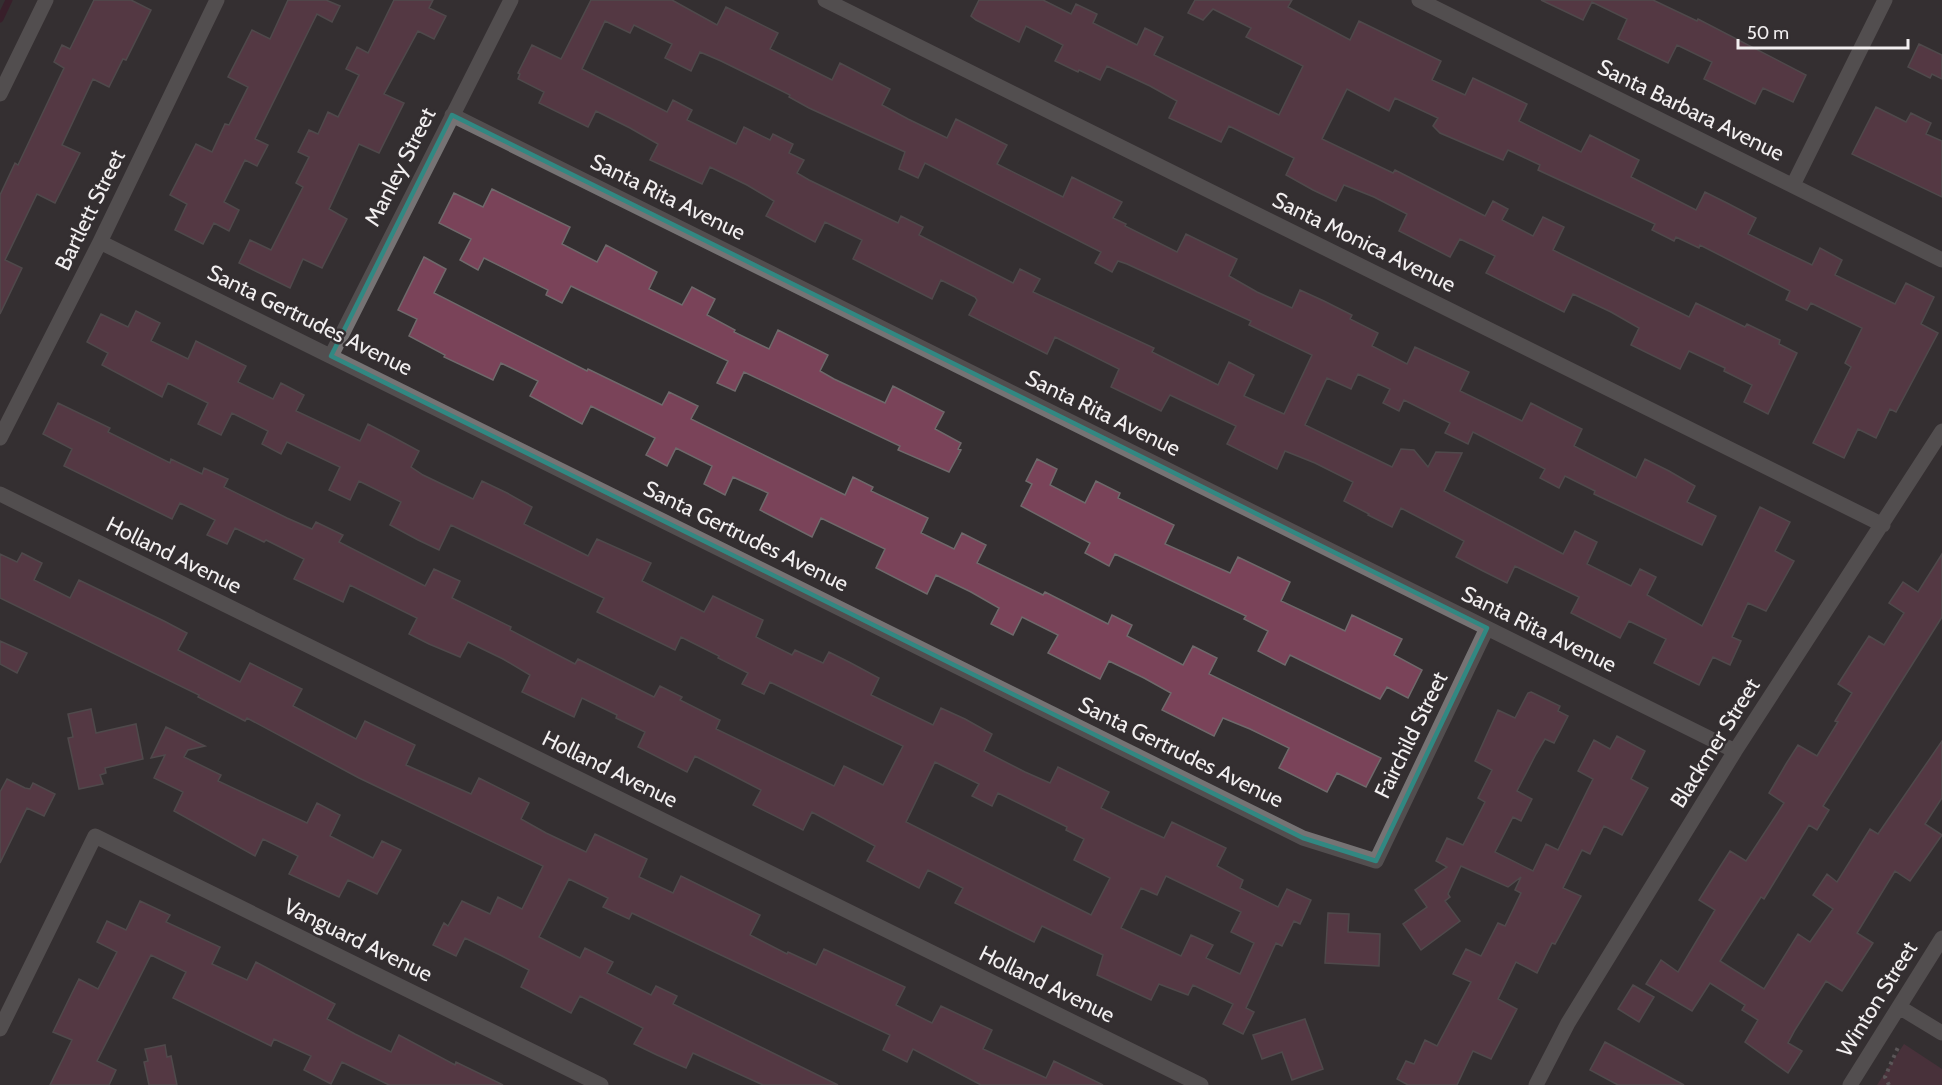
<svg xmlns="http://www.w3.org/2000/svg" width="1942" height="1085" viewBox="0 0 1942 1085" font-family="Cabin,sans-serif">
<style>
.green{fill:#603345}
.lines{fill:none;stroke-linecap:round;stroke-linejoin:round}
.stream{stroke:#3c0c23;stroke-width:7}
.building{fill:#7a4359;stroke:#6f696b;stroke-width:1.5;fill-rule:evenodd}
.path{stroke:#898587;stroke-width:4;stroke-dasharray:3 4.5;stroke-linecap:butt}
.minor{stroke:#767374;stroke-width:15}
.marked{fill:none;stroke:#318882;stroke-width:4.5;stroke-linejoin:round}
.labels{text-anchor:middle;dominant-baseline:central;stroke-width:5;stroke-linejoin:round;paint-order:stroke}
.street-label{font-size:22px;fill:#f2eff0;stroke:#342f31}
</style>
<rect width="100%" height="100%" fill="#342f31"/>
<!-- green -->
<path class="green" d="M1904 1044 1942 1069V1085H1877Z"/>
<g class="lines">
<!-- stream -->
<path class="stream" d="M0 19 9 0"/>
</g>
<!-- building -->
<path class="building" d="M94 0H131L151 10 126 60 123 59 109 87 93 79 62 145 80 153 55 203 37 194 5 260 22 268 0 314V195L15 163 18 165 64 68 54 62 62 45 70 49Z
M288 0H326L340 6 332 22 317 14 255 139 268 145 257 166 245 160 224 202 239 210 229 231 214 223 203 244 175 230 187 204 170 195 196 144 212 152 225 124 229 125 248 87 228 77 252 30 270 39Z
M394 0H433L429 8 446 16 434 39 418 31 384 94 404 103 379 153 359 144 329 209 347 219 322 268 303 259 290 288 239 263 250 240 271 250 303 187 296 183 309 157 298 152 309 130 318 134 328 112 338 117 359 75 346 69 357 47 368 53Z
M591 0H672L717 25 726 7 778 33 770 49 832 80 840 63 890 89 882 105 908 119 947 138 956 119 1007 145 997 164 1063 197 1072 177 1122 202 1113 218 1126 224 1125 226 1177 252 1186 234 1237 259 1229 276 1257 292 1292 308 1300 290 1324 301 1352 315 1350 319 1378 333 1372 346 1407 364 1415 347 1469 372 1460 391 1522 421 1531 403 1554 415 1582 429 1574 446 1636 478 1645 459 1669 471 1695 486 1687 502 1716 516 1702 545 1594 494 1595 491 1565 476 1559 488 1540 478 1545 469 1473 432 1468 444 1445 433 1450 423 1404 400 1399 411 1383 403 1390 389 1358 374 1351 389 1327 378 1305 425 1392 467 1401 449 1414 450 1428 467 1436 452 1462 453 1444 491 1563 554 1575 531 1597 542 1587 564 1631 586 1640 569 1656 577 1647 595 1702 626 1760 507 1790 522 1775 551 1794 561 1766 611 1748 603 1732 637 1741 641 1730 665 1713 657 1699 685 1654 663 1666 639 1629 621 1620 638 1571 613 1579 597 1515 566 1507 583 1483 571 1456 557 1464 541 1401 508 1392 527 1368 515 1369 514 1344 501 1353 482 1315 463 1285 451 1277 469 1227 444 1236 426 1170 395 1161 411 1111 387 1119 369 1055 337 1047 354 969 315 977 300 975 297 941 280 932 299 853 259 862 240 825 222 815 242 766 216 774 201 747 185 710 167 702 184 650 160 658 144 630 128 596 111 588 127 539 103 544 92 518 79 520 74 518 73 532 45 561 59ZM605 21 630 33 634 25 672 44 665 58 691 71 700 52 721 61 790 95 789 97 809 108 905 152 899 169 918 178 925 163 1101 252 1095 263 1112 272 1118 261 1127 264 1251 321 1249 325 1312 355 1284 414 1244 396 1254 375 1229 362 1218 385 1152 352 1154 348 1033 292 1040 279 1020 269 1013 283 919 235 923 227 901 216 898 223 809 180 797 173 804 160 789 153 793 144 773 134 770 140 744 127 736 144 687 120 692 110 673 100 667 112 582 69Z
M979 0H1043L1071 14 1076 4 1097 14 1093 23 1137 45 1145 28 1163 37 1154 55 1279 115 1303 66 1246 37 1251 28 1213 9 1203 20 1188 13 1195 0H1292L1288 7 1350 40 1359 21 1441 61 1432 80 1465 95 1473 78 1498 90 1527 104 1519 121 1581 152 1590 135 1639 160 1631 177 1696 210 1705 192 1727 203 1756 218 1748 234 1812 265 1820 248 1842 260 1835 275 1895 304 1906 283 1934 297 1921 324 1938 333 1896 412 1890 409 1876 438 1858 429 1844 458 1813 443 1851 367 1845 363 1862 328 1811 303 1807 310 1786 300 1790 291 1700 245 1699 248 1676 237 1674 241 1652 230 1655 224 1538 170 1540 165 1508 150 1503 160 1440 133 1433 126 1438 118 1395 98 1389 111 1347 89 1322 139 1393 173 1395 170 1485 216 1493 201 1508 209 1502 220 1533 236 1543 217 1564 227 1553 250 1689 317 1696 303 1745 327 1747 324 1780 340 1779 344 1797 353 1768 414 1744 402 1752 385 1724 371 1725 368 1689 351 1680 369 1631 345 1639 328 1611 312 1573 294 1564 312 1486 273 1495 256 1460 239 1450 257 1399 231 1407 214 1374 197 1344 185 1336 201 1313 190 1286 175 1294 158 1229 126 1221 142 1169 118 1177 101 1150 86 1107 66 1100 80 1079 70 1078 72 1055 61 1063 45 1026 26 1019 42 976 20 971 16Z
M1541 0H1653L1697 21 1698 19 1806 75 1793 102 1763 88 1755 104 1704 79 1712 62 1677 45 1668 63 1618 39 1627 19 1592 2 1583 20Z
M1919 44 1942 55V79L1932 74 1930 78 1908 67Z
M1876 107 1906 122 1911 113 1931 123 1926 134 1942 141V197L1852 154Z
M492 189 570 227 562 244 597 262 606 245 657 272 649 289 682 305 692 287 715 299 707 315 735 330 734 332 769 349 778 330 828 355 820 371 834 379 885 403 893 386 944 412 935 429 961 443 958 449 961 450 949 472 898 450 900 446 744 372 735 391 717 383 728 361 571 286 562 303 546 295 548 290 484 258 478 270 460 260 471 239 439 223 454 193 483 207Z
M424 257 446 269 434 293 587 371 588 369 662 405 669 392 698 406 691 419 845 495 853 477 873 487 871 491 928 518 921 533 954 549 962 533 986 545 977 563 1043 595 1045 592 1108 624 1112 615 1132 625 1127 636 1183 665 1193 646 1217 658 1209 674 1381 758 1366 787 1337 773 1327 792 1279 768 1289 748 1250 729 1223 718 1214 736 1162 710 1171 693 1144 678 1109 661 1100 679 1048 653 1058 635 1022 617 1013 635 991 624 999 608 971 592 936 575 927 594 876 568 885 549 821 518 812 537 760 510 768 493 733 477 725 495 704 484 712 466 676 448 667 466 646 455 655 438 591 406 582 424 530 396 538 381 501 363 493 380 444 357 445 355 409 336 417 319 398 310Z
M136 311 160 323 151 341 188 359 196 341 246 366 238 382 273 399 281 383 304 395 296 411 360 441 368 424 391 436 419 451 411 467 423 475 473 499 482 481 507 493 532 507 524 524 588 556 597 539 651 563 642 581 704 612 713 596 763 620 756 637 792 655 795 650 823 663 829 652 849 662 879 678 871 695 933 725 941 708 965 719 992 734 984 751 1025 772 1050 783 1058 767 1109 792 1101 808 1136 825 1164 838 1172 822 1226 848 1217 866 1243 880 1240 888 1278 907 1287 889 1311 900 1300 924 1294 921 1282 946 1276 943 1246 1008 1254 1012 1243 1034 1223 1024 1233 1004 1193 985 1188 995 1159 984 1151 1000 1097 975 1103 955 1042 926 1034 942 955 903 963 888 928 870 919 888 867 861 875 846 812 812 803 830 753 805 761 790 732 775 695 756 687 772 638 747 645 732 616 718 617 715 582 698 574 717 522 692 530 675 503 659 468 642 460 657 429 644 409 634 417 618 350 585 343 602 294 579 304 559 266 540 264 542 235 528 227 544 207 535 215 520 180 503 172 519 64 466 72 449 43 434 58 403 110 428 108 432 170 463 171 459 202 474 204 468 228 479 224 487 287 518 312 529 316 522 343 535 339 542 425 586 434 569 460 581 452 598 511 627 510 630 575 664 578 659 654 697 660 686 682 697 680 700 720 720 716 729 834 786 844 766 883 785 903 746 770 682 764 694 742 684 748 673 718 658 719 656 681 637 675 650 597 612 604 598 451 525 439 550 418 540 390 525 401 502 359 481 350 500 329 490 340 467 287 442 281 454 262 444 268 431 232 413 221 435 198 424 208 403 168 383 162 397 102 365 108 353 87 342 101 314 128 327ZM935 762 979 784 972 796 992 806 998 793 1067 827 1066 830 1084 839 1074 860 1110 878 1091 915 906 822ZM1166 876 1241 912 1231 932 1254 943 1240 974 1206 958 1213 945 1191 935 1181 956 1121 928 1141 888 1157 895Z
M1037 459 1057 469 1050 485 1085 503 1096 481 1120 493 1118 498 1174 525 1165 544 1230 573 1238 557 1290 582 1281 601 1345 631 1352 615 1402 639 1394 655 1422 670 1408 698 1387 687 1380 699 1290 655 1285 665 1258 651 1268 631 1244 619 1246 616 1115 554 1109 566 1085 553 1090 543 1021 506 1032 484 1026 481Z
M22 553 42 563 34 580 70 598 79 580 164 621 187 633 178 650 240 682 250 663 302 689 293 706 356 739 365 721 415 745 406 765 471 794 479 778 529 803 521 819 546 833 586 852 595 834 647 859 639 877 673 893 681 876 760 915 750 935 787 954 788 952 816 965 824 949 905 987 896 1005 932 1023 941 1006 992 1030 983 1049 1046 1078 1054 1061 1103 1085H981L913 1049 907 1062 883 1050 890 1035 632 913 629 919 603 907 608 898 569 879 539 937 580 958 585 948 613 962 607 973 651 995 656 986 677 996 673 1004 838 1085H763L693 1053 686 1068 657 1055 634 1044 643 1028 580 996 571 1013 521 987 529 970 500 955 465 938 456 956 433 945 444 923 448 926 462 901 490 914 498 897 522 909 543 866 359 778 247 718 245 721 198 697 199 695 0 598V554L17 562Z
M1942 554V617L1823 806 1829 810 1817 830 1809 825 1764 899 1761 897 1720 961 1764 989 1798 934 1810 942 1833 909 1813 895 1827 874 1837 882 1870 829 1878 834 1942 741V798L1925 824 1942 835 1910 881 1895 871 1857 933 1873 943 1842 991 1826 981 1795 1030 1788 1043 1802 1051 1788 1073 1745 1042 1758 1020 1742 1010 1745 1005 1710 983 1692 1011 1646 984 1661 960 1678 972 1715 910 1699 900 1716 873 1730 851 1746 861 1784 803 1769 793 1786 764 1798 745 1817 756 1838 722 1835 721 1852 693 1838 684 1869 636 1884 645 1904 613 1889 603 1903 582 1918 592Z
M0 641 27 653 17 673 0 664Z
M1531 692 1560 706 1558 711 1568 716 1554 743 1545 739 1536 754 1517 791 1532 799 1521 821 1513 817 1495 852 1533 871 1546 844 1558 850 1593 779 1578 771 1594 740 1610 749 1617 736 1645 751 1631 779 1648 788 1622 835 1604 826 1590 854 1582 850 1563 888 1581 896 1555 944 1552 943 1537 973 1516 962 1498 999 1517 1009 1491 1059 1473 1051 1457 1085H1408L1397 1079 1406 1061 1414 1064 1425 1040 1437 1046 1471 982 1453 974 1466 949 1481 956 1498 923 1505 926 1521 893 1515 890 1521 877 1508 887 1461 866 1448 894 1450 897 1445 901 1460 921 1421 950 1403 924 1427 907 1415 890 1447 867 1436 861 1447 838 1463 845 1485 802 1478 798 1492 770 1475 761 1498 710 1515 718 1528 693Z
M91 709 96 733 136 724 143 759 105 768 106 773 100 775 103 784 79 789 68 738 73 737 68 714Z
M166 727 205 746 188 750 184 757 221 775 218 781 307 823 317 803 340 815 330 836 373 858 382 841 401 850 377 894 348 880 339 897 289 874 298 856 263 839 255 856 174 811 183 792 154 778 165 755 151 758Z
M7 779 25 788 30 789 33 783 55 794 44 816 27 808 0 863V792Z
M140 901 170 915 166 922 220 947 212 964 247 980 256 962 335 1004 327 1019 355 1034 391 1052 399 1035 455 1065 456 1062 503 1085H389L342 1062 331 1084 304 1070 311 1056 274 1039 271 1046 173 998 186 972 151 955 97 1061 116 1070 109 1085H50L72 1040 53 1032 72 993 79 979 98 989 117 952 97 942 107 921 126 930Z
M1328 913 1349 914 1348 932 1380 934 1379 966 1325 963Z
M1633 985 1654 997 1639 1022 1618 1009Z
M1305 1019 1323 1069 1292 1080 1282 1052 1262 1059 1253 1035Z
M1605 1042 1684 1085H1618L1590 1070Z
M165 1045 167 1057 171 1056 177 1085H149L144 1062 148 1061 145 1049Z"/>
<g class="lines">
<!-- path -->
<path class="path" d="M1889 1085 1885 1077 1899 1045"/>
<!-- minor -->
<path class="minor" d="M825 0 1883 525
M1419 0 1942 260
M0 94 46 0
M452 115 1735 751
M1793 185 1885 0
M100 242 1303 838 1376 861 1487 628
M331 356 511 0
M0 438 100 242 217 0
M0 494 1201 1085
M1899 1007 1942 1033
M0 1029 95 836 601 1085
M1536 1085 1568 1023 1735 751 1942 431
M1850 1085 1942 938"/>
</g>
<!-- marked area -->
<path d="M0 0H1942V1085H0ZM452 115 1487 628 1376 861 1303 838 331 356Z" fill="#342f31" fill-opacity=".55" fill-rule="evenodd"/>
<path class="marked" d="M452 115 1487 628 1376 861 1303 838 331 356Z"/>
<g class="labels">
<!-- street labels -->
<g class="street-label">
<text transform="translate(1691 110) rotate(26)">Santa Barbara Avenue</text>
<text transform="translate(400 167) rotate(-63)">Manley Street</text>
<text transform="translate(668 197) rotate(26)">Santa Rita Avenue</text>
<text transform="translate(90 210) rotate(-64)">Bartlett Street</text>
<text transform="translate(1364 242) rotate(26)">Santa Monica Avenue</text>
<text transform="translate(310 320) rotate(26)">Santa Gertrudes Avenue</text>
<text transform="translate(1103 413) rotate(26)">Santa Rita Avenue</text>
<text transform="translate(746 536) rotate(26)">Santa Gertrudes Avenue</text>
<text transform="translate(174 555) rotate(26)">Holland Avenue</text>
<text transform="translate(1539 629) rotate(26)">Santa Rita Avenue</text>
<text transform="translate(1411 735) rotate(-64)">Fairchild Street</text>
<text transform="translate(1715 743) rotate(-58)">Blackmer Street</text>
<text transform="translate(1181 752) rotate(26)">Santa Gertrudes Avenue</text>
<text transform="translate(610 769) rotate(26)">Holland Avenue</text>
<text transform="translate(358 940) rotate(26)">Vanguard Avenue</text>
<text transform="translate(1047 984) rotate(26)">Holland Avenue</text>
<text transform="translate(1877 999) rotate(-58)">Winton Street</text>
</g>
</g>
<!-- scale -->
<path d="M1738 39v9h170v-9" fill="none" stroke="#f2eff0" stroke-width="3"/>
<text x="1747" y="39" font-size="18" fill="#f2eff0" stroke="#342f31" stroke-width="4.5" paint-order="stroke">50 m</text>
</svg>
